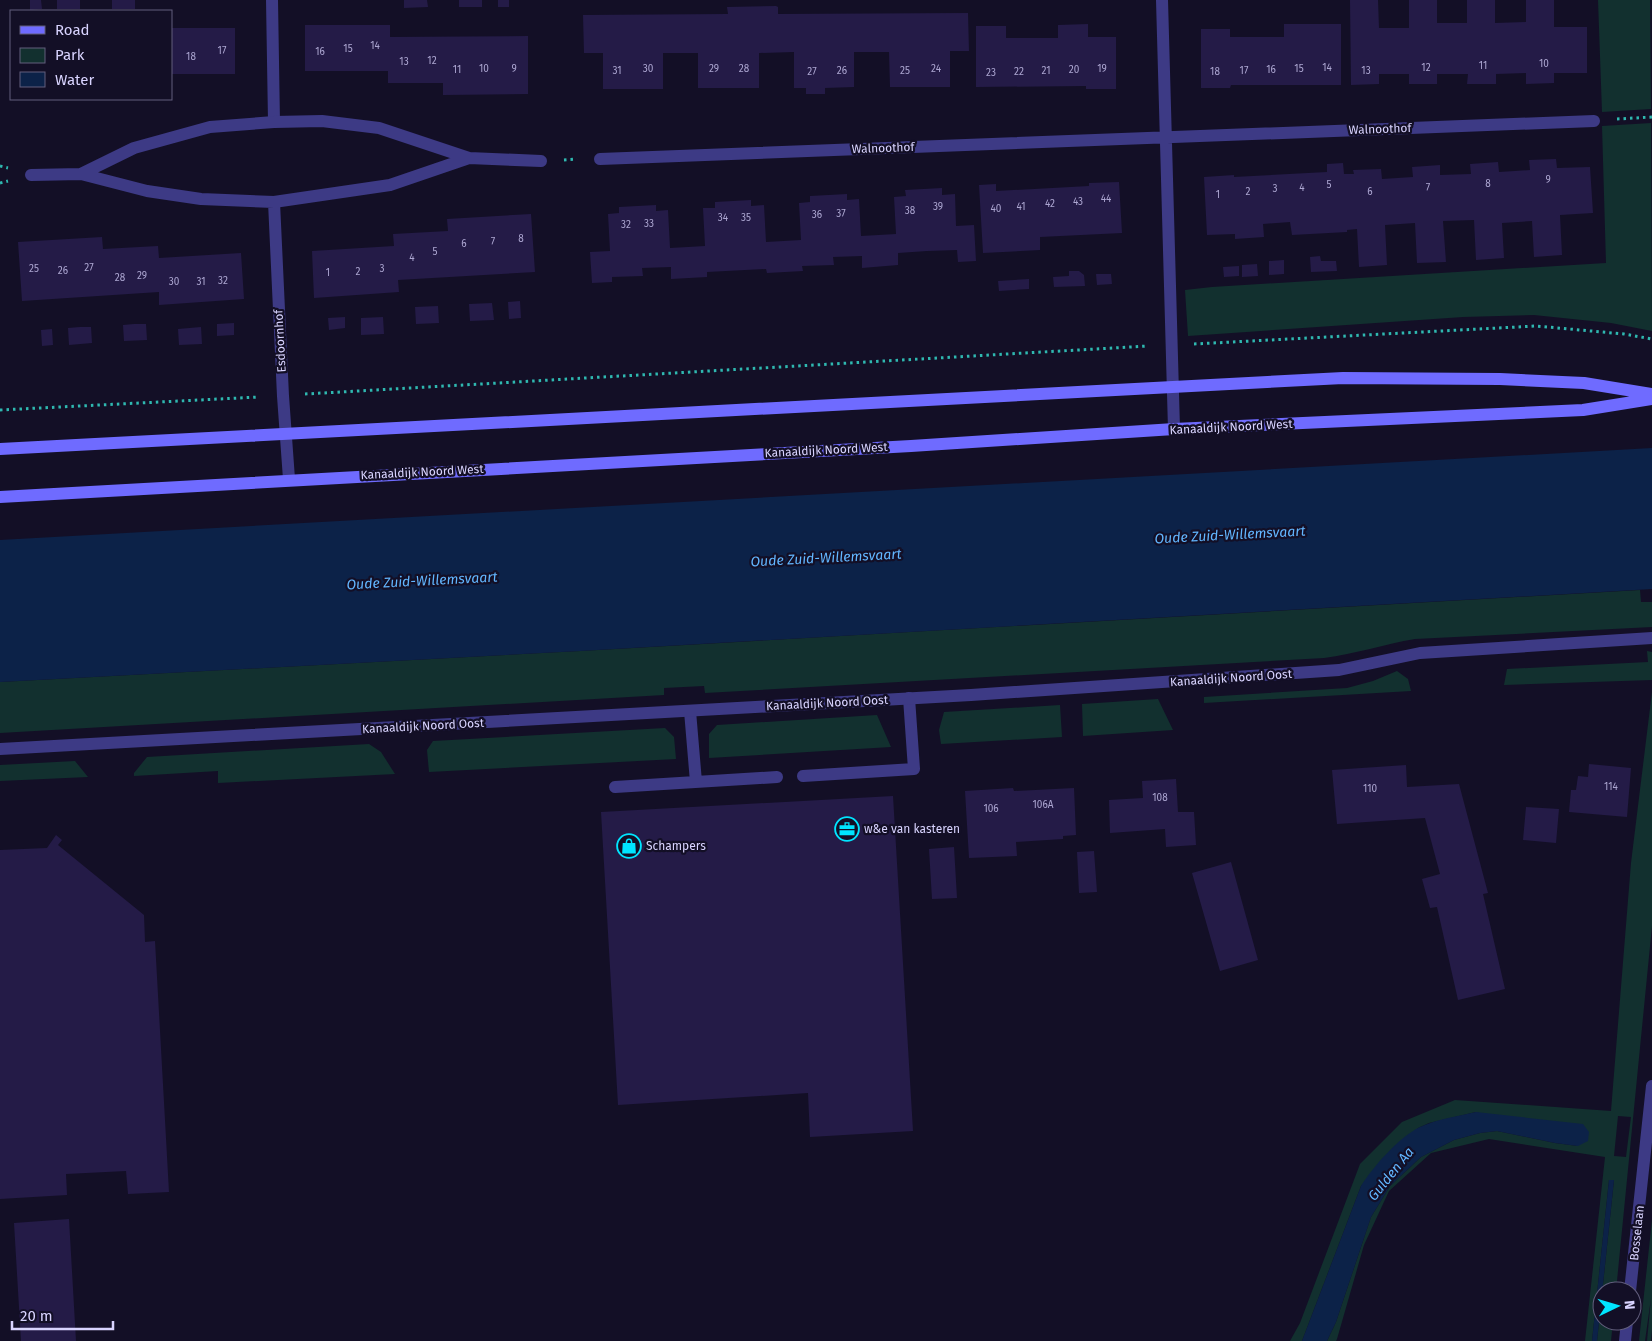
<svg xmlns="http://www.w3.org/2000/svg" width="1652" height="1341" viewBox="0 0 1652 1341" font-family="'Fira Sans',sans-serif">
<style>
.green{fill:#12302f;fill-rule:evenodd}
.water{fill:#0c2248}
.building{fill:#241b47}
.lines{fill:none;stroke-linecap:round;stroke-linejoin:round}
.path{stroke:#2fb8b0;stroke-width:3;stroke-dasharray:2.5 4;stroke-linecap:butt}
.service{stroke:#3d3a85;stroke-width:12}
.minor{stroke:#3d3a85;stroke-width:12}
.secondary{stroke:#6f6bff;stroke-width:12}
.labels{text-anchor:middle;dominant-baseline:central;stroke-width:4.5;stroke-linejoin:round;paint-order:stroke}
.number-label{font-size:10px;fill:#aca6d1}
.street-label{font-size:12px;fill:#d9d4ff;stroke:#130f26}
.poi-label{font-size:12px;fill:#d9d4ff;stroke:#130f26;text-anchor:start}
.water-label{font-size:14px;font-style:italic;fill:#62b6ff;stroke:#130f26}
</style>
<rect width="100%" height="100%" fill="#130f26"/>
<!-- green -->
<path class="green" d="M1598 0H1650L1651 109 1602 112Z
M1651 123 1652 331 1611 323 1534 315 1463 317 1188 336 1185 290 1212 287 1606 263 1602 126Z
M1640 590 1641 602H1652V627L1415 639C1385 644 1355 654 1324 658L705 693 704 686 664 688V695L0 733V682L580 651Z
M1647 651 1652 652V680L1504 685 1507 669 1648 662Z
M1397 671 1408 679 1411 691 1204 703V697L1347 688 1373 681Z
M1652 692V926L1616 1291H1602V1321H1613L1611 1341H1597L1614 1180H1609L1592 1341H1585L1605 1157 1489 1139 1431 1153 1389 1191 1364 1245 1337 1339 1336 1341H1327L1336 1322 1371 1217 1390 1186 1421 1157 1454 1140 1480 1133 1497 1131 1555 1143 1578 1146 1476 1112 1429 1123 1418 1128 1361 1186 1302 1341H1290L1300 1323 1360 1164 1402 1122 1455 1100 1611 1111 1631 863ZM1618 1116 1631 1117 1626 1157 1614 1156Z
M1158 699 1173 730 1083 736 1082 704Z
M1060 705 1062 737 941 744 939 730 944 712Z
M877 715 891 747 709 758V734L717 725Z
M665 728 674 737 676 759 429 772 427 750 433 741Z
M369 744 381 752 395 774 218 783V771L134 776V773L147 757Z
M75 761 88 777 0 781V765Z
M1652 1220V1330L1651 1341H1647L1651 1298 1645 1341H1639Z"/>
<!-- water -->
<path class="water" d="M1652 448V589L580 651 0 682V540Z
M1476 1112 1583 1124 1589 1132 1588 1141 1578 1146 1555 1143 1497 1131 1480 1133 1454 1140 1421 1157 1390 1186 1371 1217 1336 1322 1327 1341H1302L1361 1186C1373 1167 1399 1137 1420 1127 1438 1119 1458 1116 1476 1112Z
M1609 1180H1614L1597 1341H1592Z"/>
<!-- building -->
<path class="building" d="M30 0H41L42 9 30 10Z
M57 0H80V9H57Z
M112 0H135V9H112Z
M404 0H427L428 7 404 8Z
M459 0H482V7H459Z
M498 0H509V7H498Z
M1350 0H1378L1379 28H1409V0H1437V23H1467V0H1495V23L1526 22V0H1554V27H1587V73H1554V83L1526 84V73L1496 74V84H1467L1468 74H1437V84H1409V74H1379V84L1351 85Z
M776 6 778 7V14L968 13 969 51H950V87H890L889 52H854V87L825 88V94H806V88H794V52L759 53V88H698V53H663V89H603V53H584L583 15 728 14 727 7Z
M1088 24V37H1116V89H1086V86L976 87V26H1006V38H1058V25Z
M1284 24H1341V85H1231L1230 88H1201V29H1230V37H1284Z
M305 25H390V37L528 36V94L443 95V83H388V71H305Z
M171 28H235V74H171Z
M1556 159 1557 168 1590 167 1593 213 1560 215 1562 255 1534 257 1532 221 1502 223 1504 258 1476 260 1474 220 1443 221 1446 262 1417 263 1415 223 1385 225 1387 265 1359 267 1357 229 1347 230V232L1292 235 1290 222 1263 224 1264 237 1235 239V234L1207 235 1204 177 1234 175V177L1327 172V164L1343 163 1344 174H1354L1353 170 1381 169 1382 179 1413 177 1412 167 1440 165V175L1471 174 1470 164 1498 162 1499 172 1530 170 1529 160Z
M1119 182 1122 233 1040 237V250L983 253 979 185 996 184V191L1089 186V183Z
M942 188V195L955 194 956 226 974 225 976 261 958 262 957 250 927 251 898 253V265L862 268V256L833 257 834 265 802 266 803 271 767 273 766 269 707 272V277L671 279V267L642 268 643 276 612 277V282L592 283 590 252 610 251 608 214 619 213V207L656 205V211L668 210 670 248 688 247 705 246 703 208H715V202L751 200V206L764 205 766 242 801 240 799 203 810 202V196L847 194V200L859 199 861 236 896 234 894 197 906 196 905 190Z
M531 214 535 272 398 280 399 292 314 298 312 251 394 246 393 234 448 231 447 219Z
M102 237 103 249 158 246 159 258 241 253 244 299 159 305V292L22 301 18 242Z
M1320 256 1321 261H1336L1337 271 1311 272 1310 257Z
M1284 260V274L1269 275V261Z
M1257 264 1258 276 1242 277V265Z
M1239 266V276L1224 277 1223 267Z
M1069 271H1079L1084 275 1085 286 1054 287 1053 277 1069 276Z
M1096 274H1111L1112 284 1097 285Z
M1029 279V289L999 291 998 281Z
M520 301 521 318 509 319 508 302Z
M492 303 494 320 470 321 469 304Z
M438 306 439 323 416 324 415 307Z
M345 317V328L329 330 328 318Z
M383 317 384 334 361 335V318Z
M234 323V335L217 336V324Z
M134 324H146L147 340 124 341 123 325Z
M80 327H91L92 343 69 345 68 328Z
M201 327 202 344 179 345 178 329Z
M52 329 53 345 42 346 41 330Z
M1589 764 1631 768 1627 817 1569 812 1571 790H1576L1578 776 1588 777Z
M1406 765 1407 787 1459 784 1488 893 1483 894 1505 989 1458 1000 1437 907 1430 908 1422 879 1440 874 1425 818 1337 824 1332 770Z
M1176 779 1178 812H1194L1196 845 1166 847 1165 829 1110 833 1109 800 1143 798 1142 781Z
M1013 788 1014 791 1074 788 1076 835 1063 836V839L1016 842 1017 856 969 858 965 791Z
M893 796 913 1131 810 1137 808 1093 618 1105 601 812Z
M1526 807 1559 809 1556 843 1523 840Z
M56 835 62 840 58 845 144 915 145 942 155 941 169 1192 128 1194 126 1171 66 1174 67 1195 0 1199V850L47 848Z
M954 847 957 898 932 899 929 849Z
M1094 851 1097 892 1079 893 1077 852Z
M1231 862 1258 960 1220 971 1192 873Z
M69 1219 76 1341H21L14 1223Z"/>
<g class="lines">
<!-- path -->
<path class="path" d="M1617 119 1652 117
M564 160 577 159
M0 166 8 168
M0 183 8 181
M1194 344 1536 326 1624 334 1652 339
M305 394 1148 346
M0 410 259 397"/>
<!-- service -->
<path class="service" d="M272 0 274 122
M690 711 696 782
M803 776 914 769 909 698
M615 787 777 777"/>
<!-- minor -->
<path class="minor" d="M1162 0 1174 429
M600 159 1594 121
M81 174 134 148 210 127 274 122 322 121 379 128 469 158 541 161
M31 175 81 174 147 191 201 199 274 202 390 185 469 158
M274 202 283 396 289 479
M0 749 971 695 1339 670 1420 653 1652 638
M1630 1291 1652 1086
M1625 1341 1627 1321"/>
<!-- secondary -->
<path class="secondary" d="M0 449 1343 378 1500 379 1584 383 1652 394
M0 497 911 446 1174 429 1583 410 1652 399"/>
</g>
<!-- icons -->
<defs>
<g id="office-ring" transform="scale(1.25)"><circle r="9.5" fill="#130f26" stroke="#00e5ff" stroke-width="1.5"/><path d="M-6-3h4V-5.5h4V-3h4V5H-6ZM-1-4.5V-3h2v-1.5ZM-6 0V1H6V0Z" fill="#00e5ff"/></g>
<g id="shop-ring" transform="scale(1.25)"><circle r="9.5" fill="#130f26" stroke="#00e5ff" stroke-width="1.5"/><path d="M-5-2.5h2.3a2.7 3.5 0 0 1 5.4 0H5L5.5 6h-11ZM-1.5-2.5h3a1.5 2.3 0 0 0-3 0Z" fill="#00e5ff"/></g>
</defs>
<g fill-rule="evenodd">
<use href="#office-ring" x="847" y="829"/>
<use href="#shop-ring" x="629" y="846"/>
</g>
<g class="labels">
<!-- number labels -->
<g class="number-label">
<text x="375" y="46">14</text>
<text x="348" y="49">15</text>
<text x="222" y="51">17</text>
<text x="320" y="52">16</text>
<text x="191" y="57">18</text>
<text x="432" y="61">12</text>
<text x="404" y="62">13</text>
<text x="1544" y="64">10</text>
<text x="1483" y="66">11</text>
<text x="1327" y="68">14</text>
<text x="1426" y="68">12</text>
<text x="484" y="69">10</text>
<text x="514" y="69">9</text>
<text x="648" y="69">30</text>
<text x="714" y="69">29</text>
<text x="744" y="69">28</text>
<text x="936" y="69">24</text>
<text x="1102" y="69">19</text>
<text x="1299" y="69">15</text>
<text x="457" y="70">11</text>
<text x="1074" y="70">20</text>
<text x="1271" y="70">16</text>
<text x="617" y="71">31</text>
<text x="842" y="71">26</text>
<text x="905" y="71">25</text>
<text x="1046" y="71">21</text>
<text x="1244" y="71">17</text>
<text x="1366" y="71">13</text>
<text x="812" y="72">27</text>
<text x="1019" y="72">22</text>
<text x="1215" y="72">18</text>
<text x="991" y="73">23</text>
<text x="1548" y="180">9</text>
<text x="1488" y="184">8</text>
<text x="1329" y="185">5</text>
<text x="1302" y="188">4</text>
<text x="1428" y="188">7</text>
<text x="1275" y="189">3</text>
<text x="1248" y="192">2</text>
<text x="1370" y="192">6</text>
<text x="1218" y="195">1</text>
<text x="1106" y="199">44</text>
<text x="1078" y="202">43</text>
<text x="1050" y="204">42</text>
<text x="938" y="207">39</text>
<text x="1021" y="207">41</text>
<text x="996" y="209">40</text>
<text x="910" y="211">38</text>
<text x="841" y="214">37</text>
<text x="817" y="215">36</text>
<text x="723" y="218">34</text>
<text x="746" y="218">35</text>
<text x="649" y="224">33</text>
<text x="626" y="225">32</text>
<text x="521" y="239">8</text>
<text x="493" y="242">7</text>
<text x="464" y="244">6</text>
<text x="435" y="252">5</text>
<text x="412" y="258">4</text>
<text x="89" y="268">27</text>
<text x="34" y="269">25</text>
<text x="382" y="269">3</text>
<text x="63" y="271">26</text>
<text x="358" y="272">2</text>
<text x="328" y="273">1</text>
<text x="142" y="276">29</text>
<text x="120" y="278">28</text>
<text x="223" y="281">32</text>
<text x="174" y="282">30</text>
<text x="201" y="282">31</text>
<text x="1611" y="787">114</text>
<text x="1370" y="789">110</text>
<text x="1160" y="798">108</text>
<text x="1043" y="805">106A</text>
<text x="991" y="809">106</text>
</g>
<!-- street labels -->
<g class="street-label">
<text transform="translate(1380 129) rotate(-2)">Walnoothof</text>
<text transform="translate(883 148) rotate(-2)">Walnoothof</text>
<text transform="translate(280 341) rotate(-93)">Esdoornhof</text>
<text transform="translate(1231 427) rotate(-3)">Kanaaldijk Noord West</text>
<text transform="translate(826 450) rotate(-3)">Kanaaldijk Noord West</text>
<text transform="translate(422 472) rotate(-3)">Kanaaldijk Noord West</text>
<text transform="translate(1231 678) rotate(-4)">Kanaaldijk Noord Oost</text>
<text transform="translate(827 703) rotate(-3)">Kanaaldijk Noord Oost</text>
<text transform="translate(423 726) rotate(-3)">Kanaaldijk Noord Oost</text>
<text transform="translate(1637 1233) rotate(-84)">Bosselaan</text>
</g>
<!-- poi labels -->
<g class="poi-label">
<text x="864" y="829">w&amp;e van kasteren</text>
<text x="646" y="846">Schampers</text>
</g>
<!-- water labels -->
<g class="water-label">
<text transform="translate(1230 535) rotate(-3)">Oude Zuid-Willemsvaart</text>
<text transform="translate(826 558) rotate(-3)">Oude Zuid-Willemsvaart</text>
<text transform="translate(422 581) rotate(-3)">Oude Zuid-Willemsvaart</text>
<text transform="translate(1391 1174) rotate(-51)">Gulden Aa</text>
</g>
</g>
<!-- legend -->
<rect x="10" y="10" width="162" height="90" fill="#130f26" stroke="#625e7d"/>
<rect x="20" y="26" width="25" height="8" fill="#6f6bff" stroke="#625e7d"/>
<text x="55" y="35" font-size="15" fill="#d9d4ff">Road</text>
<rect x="20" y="48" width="25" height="15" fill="#12302f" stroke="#625e7d"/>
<text x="55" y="60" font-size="15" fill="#d9d4ff">Park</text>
<rect x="20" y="72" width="25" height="15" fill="#0c2248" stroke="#625e7d"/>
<text x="55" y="85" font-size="15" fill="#d9d4ff">Water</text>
<!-- north arrow -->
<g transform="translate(1617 1306) rotate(85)"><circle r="24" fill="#130f26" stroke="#625e7d"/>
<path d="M0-4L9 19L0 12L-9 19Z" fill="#00e5ff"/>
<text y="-8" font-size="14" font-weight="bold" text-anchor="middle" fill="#d9d4ff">N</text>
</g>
<!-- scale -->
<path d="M12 1321v8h101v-8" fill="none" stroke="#d9d4ff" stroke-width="2.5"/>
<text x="20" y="1321" font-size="15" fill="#d9d4ff" stroke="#130f26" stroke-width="4" paint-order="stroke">20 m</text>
</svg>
